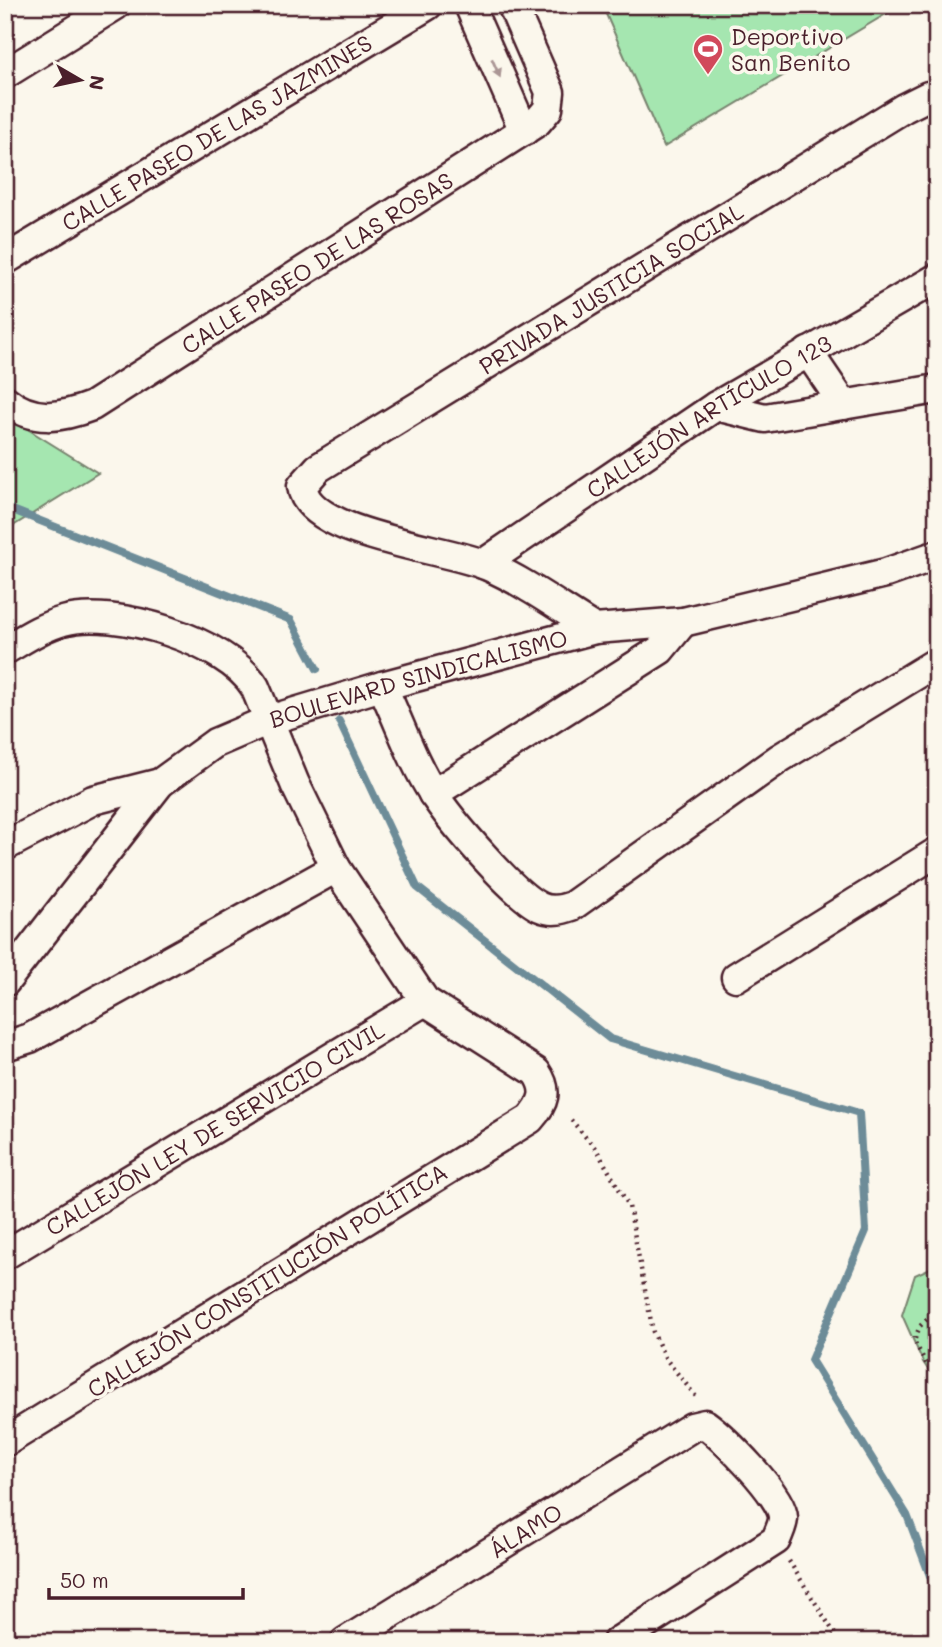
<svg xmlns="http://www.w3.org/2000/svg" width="942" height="1647" viewBox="0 0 942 1647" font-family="Mali,sans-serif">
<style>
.green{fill:#a5e6b0;stroke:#78826e;stroke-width:2}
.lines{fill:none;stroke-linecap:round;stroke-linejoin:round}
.stream{stroke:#6d8c98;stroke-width:8}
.street-casing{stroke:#4a1f2b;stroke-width:33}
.path{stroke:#4a1f2b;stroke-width:4.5;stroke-dasharray:2 5;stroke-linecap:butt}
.street{stroke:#fbf7ec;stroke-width:28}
.oneway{fill:#ab9695}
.labels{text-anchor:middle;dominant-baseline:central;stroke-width:7;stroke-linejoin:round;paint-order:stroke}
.poi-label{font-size:23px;fill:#4a1f2b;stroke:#fbf7ec;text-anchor:start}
.street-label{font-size:23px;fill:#4a1f2b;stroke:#fbf7ec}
</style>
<rect width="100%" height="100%" fill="#fbf7ec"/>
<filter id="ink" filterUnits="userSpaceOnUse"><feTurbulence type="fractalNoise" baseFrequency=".0143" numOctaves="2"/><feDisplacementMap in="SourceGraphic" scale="14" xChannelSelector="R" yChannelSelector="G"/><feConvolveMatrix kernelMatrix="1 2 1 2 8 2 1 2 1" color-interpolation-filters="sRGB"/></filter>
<g filter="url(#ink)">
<!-- green -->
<path class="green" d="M602 5H901L664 147Z
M5 415 98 473 5 531Z
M937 1265V1383L923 1362 902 1315 915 1275Z"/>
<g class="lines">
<!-- stream -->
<path class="stream" d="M5 507 291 620 317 669
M339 721 417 887 610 1039 859 1113 866 1231 811 1360 907 1515 937 1594"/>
<!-- street casing -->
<g class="street-casing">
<g id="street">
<path d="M469 5 524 131"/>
<path d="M5 74 116 5"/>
<path id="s1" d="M5 260 428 5"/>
<path d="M808 352 844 405"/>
<path id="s2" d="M5 400C33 423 61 418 92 406L537 122 548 109 550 92 512 5"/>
<path d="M716 406 765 418 937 389"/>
<path id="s3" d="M483 564 716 406 937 278"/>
<path id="s4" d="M595 629C560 608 525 582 488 566 449 548 307 536 302 486L318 468 904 108 928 96 937 97"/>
<path d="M5 650C24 639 42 627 63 621 115 606 227 641 255 687L295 784 336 868 425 1001 536 1072C549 1091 544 1103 530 1119L5 1442"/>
<path d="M382 686C399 721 412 761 433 793 449 819 515 896 540 907 551 912 561 910 572 906L780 758 937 662"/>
<path d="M433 794 660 650 683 622"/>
<path d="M5 846 93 800 160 783"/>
<path d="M736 977 937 852"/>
<path id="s5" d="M5 982 160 783 215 743 269 720 382 686 595 629 683 622 886 573 937 555"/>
<path d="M5 1046 30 1038 336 868"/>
<path id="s6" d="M5 1255 425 1001"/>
<path id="s7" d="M345 1642 692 1427 705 1424C723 1437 784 1497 783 1518 783 1525 778 1534 776 1540L617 1642"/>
</g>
</g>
<!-- path -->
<path class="path" d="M571 1120 596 1149 629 1206 653 1332 665 1358 698 1399
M937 1310 920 1326 914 1341 937 1383
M789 1561 840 1642"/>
<!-- street -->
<use href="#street" class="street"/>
</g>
<!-- one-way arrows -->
<defs><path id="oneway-solid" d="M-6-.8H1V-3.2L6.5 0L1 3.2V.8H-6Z" transform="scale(1.75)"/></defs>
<use class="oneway" href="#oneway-solid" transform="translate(496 68) rotate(66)"/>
</g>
<!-- icons -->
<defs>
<g id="stadium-pin" transform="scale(1.575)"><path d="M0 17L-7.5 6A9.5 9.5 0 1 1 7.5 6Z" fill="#d1495b" stroke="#fbf7ec"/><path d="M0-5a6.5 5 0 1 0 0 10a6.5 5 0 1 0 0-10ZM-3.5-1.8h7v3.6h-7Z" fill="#fff"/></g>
</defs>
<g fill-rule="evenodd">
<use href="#stadium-pin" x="708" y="49"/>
</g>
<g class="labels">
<!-- poi labels -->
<g class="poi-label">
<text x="731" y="36">Deportivo<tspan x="731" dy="26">San Benito</tspan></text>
</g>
<!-- street labels -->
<g class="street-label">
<text stroke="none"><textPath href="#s1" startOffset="247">CALLE PASEO DE LAS JAZMINES</textPath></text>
<text stroke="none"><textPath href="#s2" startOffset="359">CALLE PASEO DE LAS ROSAS</textPath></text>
<text stroke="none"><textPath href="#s4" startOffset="702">PRIVADA JUSTICIA SOCIAL</textPath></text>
<text stroke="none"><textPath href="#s3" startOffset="270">CALLEJÓN ARTÍCULO 123</textPath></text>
<text stroke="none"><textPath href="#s5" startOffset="534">BOULEVARD SINDICALISMO</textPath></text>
<text stroke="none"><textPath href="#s6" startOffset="245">CALLEJÓN LEY DE SERVICIO CIVIL</textPath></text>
<text transform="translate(267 1280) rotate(-32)">CALLEJÓN CONSTITUCIÓN POLÍTICA</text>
<text stroke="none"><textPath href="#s7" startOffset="212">ÁLAMO</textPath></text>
</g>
</g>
<!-- margin -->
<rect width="942" height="1647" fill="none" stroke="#fbf7ec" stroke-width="28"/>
<rect x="14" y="14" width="914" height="1619" fill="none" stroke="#4a1f2b" stroke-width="2.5" filter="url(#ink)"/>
<!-- north arrow -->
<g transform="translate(80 80) rotate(99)" stroke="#fbf7ec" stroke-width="5" paint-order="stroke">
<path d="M0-5L12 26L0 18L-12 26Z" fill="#4a1f2b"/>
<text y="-10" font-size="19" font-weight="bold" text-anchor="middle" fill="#4a1f2b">N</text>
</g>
<!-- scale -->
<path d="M49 1588v10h194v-10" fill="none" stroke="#4a1f2b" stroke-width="3.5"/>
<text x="60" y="1588" font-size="21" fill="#4a1f2b" stroke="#fbf7ec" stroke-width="5" paint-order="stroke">50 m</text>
</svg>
